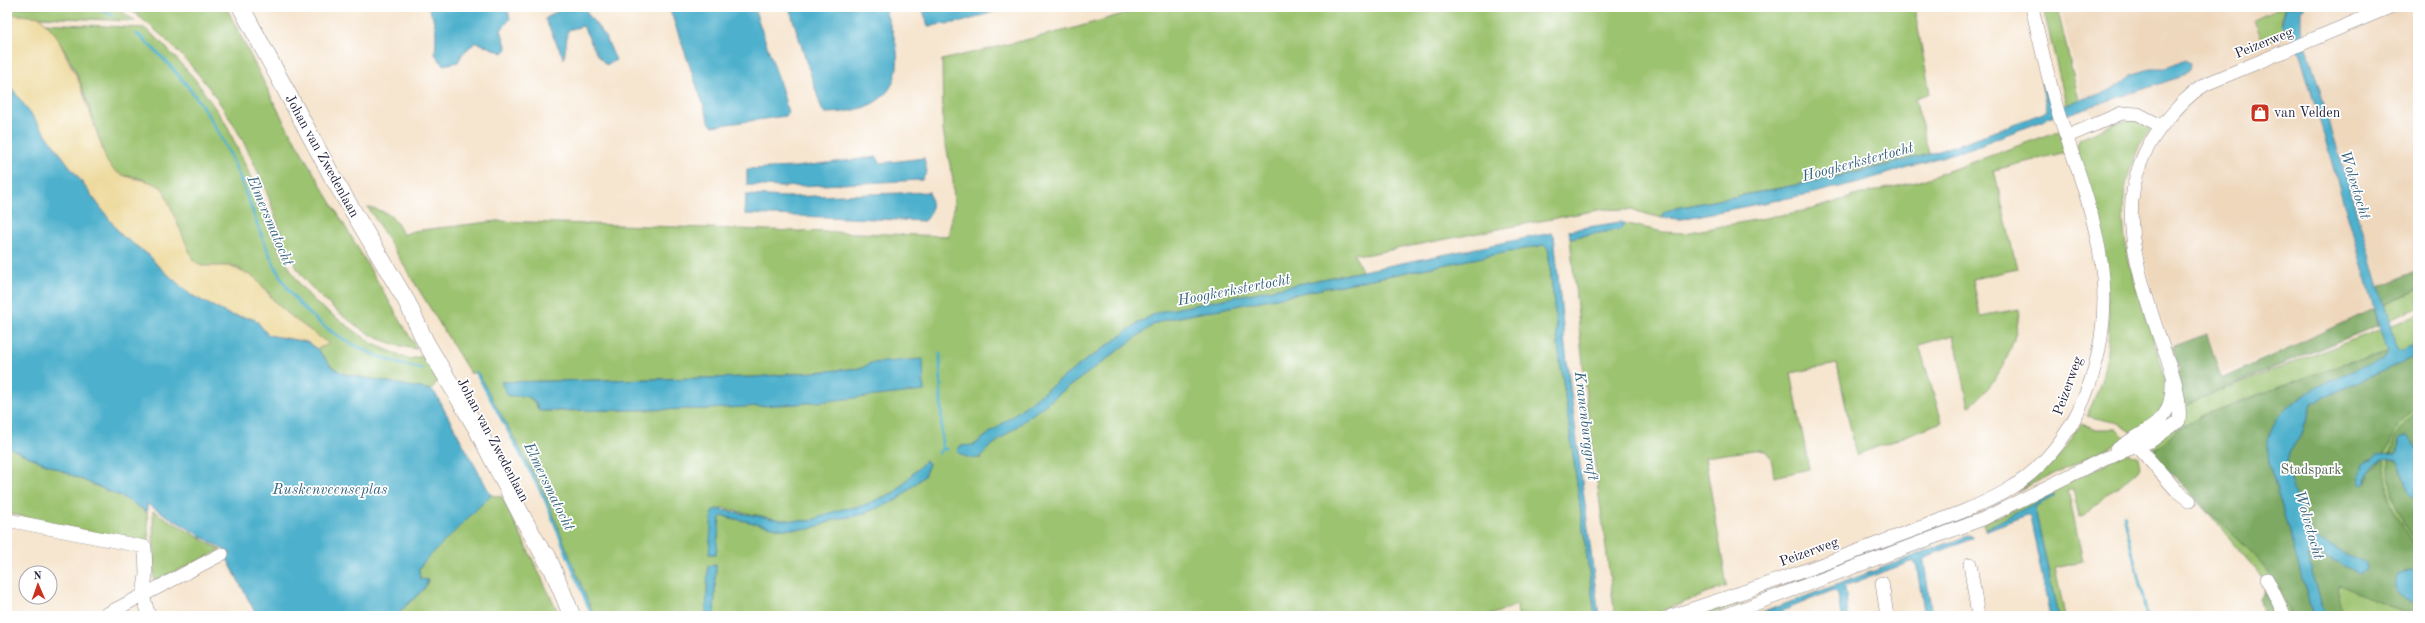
<svg xmlns="http://www.w3.org/2000/svg" width="2425" height="623" viewBox="0 0 2425 623" font-family="'Old Standard TT',serif">
<style>
.built{fill:#eed7bb}
.green{fill:#9cc36f;stroke:#5f7255;fill-rule:evenodd}
.forest{fill:#7da962;stroke:#50664e}
.sand{fill:#eeda9e;stroke:#887e6c}
.water{fill:#4db0cc;stroke:#386984}
.lines{fill:none;stroke-linecap:round;stroke-linejoin:round}
.stream{stroke:#4db0cc;stroke-width:3}
.minor-casing{stroke:#8c8485;stroke-width:14}
.major-casing{stroke:#8c8485;stroke-width:18}
.minor{stroke:#fff;stroke-width:13}
.major{stroke:#fff;stroke-width:17}
.labels{text-anchor:middle;dominant-baseline:central;stroke-width:3.5;stroke-linejoin:round;paint-order:stroke}
.street-label{font-size:14px;fill:#22223b;stroke:#fff}
.poi-label{font-size:14px;fill:#22223b;stroke:#fff;text-anchor:start}
.park-label{font-size:14px;fill:#536250;stroke:#fff}
.water-label{font-size:15px;font-style:italic;fill:#35627c;stroke:#fff}
</style>
<rect width="100%" height="100%" fill="#fff"/>
<filter id="ink" filterUnits="userSpaceOnUse"><feTurbulence type="fractalNoise" baseFrequency=".025" numOctaves="2"/><feDisplacementMap in="SourceGraphic" scale="8" xChannelSelector="R" yChannelSelector="G"/><feConvolveMatrix kernelMatrix="1 2 1 2 8 2 1 2 1" color-interpolation-filters="sRGB"/></filter>
<filter id="wash" filterUnits="userSpaceOnUse"><feTurbulence type="fractalNoise" baseFrequency=".012" numOctaves="4" result="noise"/><feDisplacementMap in="SourceGraphic" scale="16" xChannelSelector="R" yChannelSelector="G"/><feGaussianBlur stdDeviation="0.9" result="paint"/><feColorMatrix in="noise" values="0 0 0 0 0 0 0 0 0 0 0 0 0 0 0 0 0 1.4 0 .05"/><feComposite in="paint" operator="in"/></filter>
<g filter="url(#wash)">
<rect width="100%" height="100%" fill="#f6e5cf"/>
<!-- built -->
<path class="built" d="M2060 7H2418V292L2184 391 2155 301 2139 231 2138 199 2116 151 2083 100Z"/>
<!-- green -->
<path class="green" d="M7 7H116L135 21 40 17 7 14Z
M126 7H226L284 122 417 349C390 346 367 335 346 318 331 306 317 295 306 281 287 258 279 226 269 198 262 180 253 161 244 143 215 89 176 42 126 7Z
M1147 7H1914L1930 93 1915 98 1929 154 1816 181 1671 209 1662 218 1631 210 1603 209 1364 255 1354 253 1362 271 1159 312C1132 324 1111 345 1086 360L974 445 964 446 980 459 986 450 1063 391 1153 325 1164 320 1544 245 1548 248 1558 345 1595 616H1518L1517 605 1488 616H714L716 565 708 566 706 616H594L544 492 478 373H470L368 207C389 213 394 215 403 235L413 231 497 221 948 236 954 208 953 180 943 131 942 60 1071 29ZM923 360 708 409 539 411C533 395 516 389 501 382L755 377 862 368 871 363ZM926 460 929 464 924 476 897 500 860 515 837 519 819 526 782 529 722 516 720 518 716 554H709L722 508 781 520 810 521 838 511 862 506 895 492Z
M2043 7H2057L2079 100 2066 104Z
M2282 7H2286L2281 19 2284 27 2291 33 2264 44 2254 20Z
M44 23 144 28 159 40 194 78 226 124 261 199 281 253 299 284 317 304 373 344 409 359 423 356 438 380 431 390 344 374 331 366 317 349 329 344 293 318 277 304 266 289 238 268 229 266H201L193 260 163 190C156 186 149 182 142 179 125 173 119 181 107 162 91 116 79 59 44 23Z
M2134 119 2151 127C2103 198 2127 261 2151 333 2160 359 2168 383 2169 410L2418 315V616H2284L2280 599 2147 439 2133 433 2118 423 2086 416C2133 334 2096 234 2076 149L2080 138 2116 123Z
M2059 131 2066 152 1994 170 2017 269 1973 279 1980 316 2019 309C2018 345 1997 385 1969 407L1954 335 1919 345 1942 422 1856 455 1837 364 1791 373 1809 469 1774 477C1772 466 1773 453 1761 449L1705 457 1727 586 1649 616H1615L1588 414 1570 238 1622 229 1624 223 1663 232 1685 233 1813 209 1861 194 1920 181Z
M2418 289V308L2389 320 2384 305Z
M2081 424 2096 429H2116L2126 439 2017 491C2048 470 2062 456 2081 424Z
M7 447 124 498 147 512 149 545 7 513Z
M2129 453 2138 457 2140 468 2118 488 2108 493 2085 516 2079 517 2073 489 2068 491 2083 561 2055 567 2065 616H2058L2035 509 2036 506 2055 495 1985 529 1983 524Z
M491 495 502 497 560 616H391L397 614 424 589 428 580 420 579 419 570 423 563Z
M153 511 221 550 154 582Z
M1742 599 1743 603 1704 616H1697L1696 613Z"/>
<!-- forest -->
<path class="forest" d="M2418 270V289L2384 305 2379 287Z
M2374 309 2379 325 2224 388 2184 407 2177 372 2180 371 2172 347 2207 334 2221 379Z
M2388 353 2383 359 2300 397 2283 413 2269 463 2313 616H2291C2276 568 2243 545 2209 512 2189 493 2170 473 2152 452L2181 428 2203 415 2345 363Z
M2418 355V404L2398 425 2385 454 2366 460 2367 482 2369 470 2384 459 2388 495 2395 514 2418 550V573L2410 570 2404 571 2398 593 2417 604 2412 611 2402 612 2340 585 2337 587 2344 616H2325L2308 558 2310 551 2314 550 2312 535 2305 525 2286 466 2289 453 2303 431 2312 403Z
M2418 409V450L2408 437H2405L2399 441 2397 453 2390 454 2395 437Z
M2389 459 2398 461 2408 491 2418 500V543C2398 520 2388 489 2389 459Z
M2264 590 2277 616H2264L2259 598Z"/>
<!-- sand -->
<path class="sand" d="M7 14 40 17 56 35 80 84 107 162C121 184 144 174 163 189L193 260 201 266H229L254 277 277 304 293 318 329 344 317 349 306 342 268 335 255 319 230 315 191 295 157 265 150 256 121 235 7 82Z"/>
<!-- water -->
<path class="water" d="M427 7H507L510 19 501 30 507 49 503 53 476 42 463 53 458 62 443 65 435 54C436 37 438 22 427 7Z
M575 7H586L587 13 605 36 616 60 606 65 596 53 583 26 568 30 564 59 545 19 560 9 575 10Z
M669 7H754C765 43 780 77 788 113L786 116 713 126 710 124Z
M789 7H884C888 21 896 37 897 51 902 99 866 113 825 113L822 110Z
M922 7H1009L962 22 928 26Z
M2286 7H2305L2301 11V28L2398 350H2402L2418 343V355L2312 403 2303 431 2289 453 2286 466 2308 531 2312 536 2366 563 2367 569 2359 574 2314 550 2310 551 2308 558 2325 616H2313L2269 463C2268 454 2267 445 2269 436 2280 394 2348 374 2383 359L2388 353 2301 58 2290 30 2281 25Z
M2185 60 2190 63 2189 70 2177 78 2062 116 2063 106 2066 104 2106 92 2120 85 2130 75 2150 69H2165Z
M2043 80 2055 116 1974 147 1863 181 1814 193 1681 219 1662 218V214L1671 209C1757 192 1844 178 1929 154 1968 142 2006 127 2043 113L2047 110 2041 82Z
M7 82 121 235 150 256 157 265 191 295 230 315 255 319 268 335 307 342 317 349 331 366 344 374 431 390 435 393 491 495 423 563 419 570 420 579 428 580 424 589 397 614 391 616H257L226 557 231 554 147 504V512L124 498 7 447Z
M877 157 879 161 882 163 924 158 927 172 922 180 781 187 747 185V169L795 167Z
M929 192C932 202 933 214 925 221L745 214 746 195 786 197Z
M1620 222 1624 223 1622 229 1570 238 1569 230Z
M1551 233 1554 235 1565 346 1599 616H1595L1558 345 1548 248 1544 245 1164 320 1153 325 1063 391 986 450C980 463 968 459 957 452L960 446 974 445 1086 360C1111 345 1132 324 1159 312Z
M923 359 924 391 797 404 708 409 539 411C534 394 523 396 508 396L501 382 755 377 862 368 871 363Z
M2408 437 2418 450V500C2401 493 2407 471 2396 459 2385 459 2374 460 2368 472 2366 476 2367 480 2365 484L2361 483 2359 476 2362 464 2377 455 2396 454C2401 449 2397 443 2401 438Z
M926 460 929 464 924 476 897 500 860 515 837 519 810 529H782L722 516 720 518 716 554H709L712 512 716 509 781 520 810 521 838 510 862 506 895 492Z
M2051 495 2055 496 2036 506 2035 509 2058 616H2050L2030 517 2026 515 1985 531 1986 528Z
M1970 535 1973 537 1972 539 1928 556 1924 561 1932 616H1925L1916 563 1913 561 1845 586 1848 616H1841L1838 594 1834 590 1770 616H1753Z
M716 565 714 616H706L708 566Z
M2410 570 2418 573V605C2405 598 2388 592 2397 575Z"/>
<g class="lines">
<!-- stream -->
<path class="stream" d="M97 7 112 15
M137 34C171 63 201 99 222 139 247 184 257 236 283 281 311 329 369 358 422 369
M940 354 942 449
M476 372 544 497 592 616
M939 453 942 449H947
M2124 515 2147 616
M1640 616 1644 614"/>
</g>
</g>
<g filter="url(#ink)">
<g class="lines">
<!-- minor casing -->
<g class="minor-casing">
<path id="minor" d="M2068 136 2122 113 2138 114 2161 126
M2132 440 2177 491 2190 501
M2116 450C2146 428 2173 425 2172 383
M7 520 145 547 146 575 143 595 149 616
M1970 564 1978 616
M2267 579 2285 616
M1882 583 1887 616
M103 616 222 554
M1671 616C1742 593 1814 568 1884 541 1924 525 1967 513 2004 492 2077 451 2110 358 2103 278 2098 222 2077 167 2059 115 2048 79 2040 43 2032 7
M1723 616 1983 519 2105 458 2151 441 2179 421C2182 389 2169 366 2159 336 2135 262 2108 188 2166 121 2178 107 2189 94 2206 84L2390 7"/>
</g>
<!-- major casing -->
<g class="major-casing">
<path id="major" d="M241 7 332 176 407 302 425 341 477 429 524 520 550 566
M547 555 572 616"/>
</g>
<!-- minor -->
<use href="#minor" class="minor"/>
<!-- major -->
<use href="#major" class="major"/>
</g>
</g>
<!-- icons -->
<defs>
<g id="shop-square" transform="scale(1)"><rect x="-9" y="-9" width="18" height="18" rx="4" fill="#c8321e" stroke="#fff"/><path d="M-5-2.5h2.3a2.7 3.5 0 0 1 5.4 0H5L5.5 6h-11ZM-1.5-2.5h3a1.5 2.3 0 0 0-3 0Z" fill="#fff"/></g>
</defs>
<g fill-rule="evenodd">
<use href="#shop-square" x="2260" y="113"/>
</g>
<g class="labels">
<!-- street labels -->
<g class="street-label">
<text transform="translate(2264 43) rotate(-22)">Peizerweg</text>
<text transform="translate(322 156) rotate(61)">Johan van Zwedenlaan</text>
<text transform="translate(2068 386) rotate(-70)">Peizerweg</text>
<text transform="translate(493 440) rotate(62)">Johan van Zwedenlaan</text>
<text transform="translate(1809 552) rotate(-20)">Peizerweg</text>
</g>
<!-- poi labels -->
<g class="poi-label">
<text x="2274" y="113">van Velden</text>
</g>
<!-- park labels -->
<g class="park-label">
<text x="2311" y="470">Stadspark</text>
</g>
<!-- water labels -->
<g class="water-label">
<text transform="translate(1858 163) rotate(-15)">Hoogkerkstertocht</text>
<text transform="translate(2354 185) rotate(73)">Wolvetocht</text>
<text transform="translate(269 221) rotate(67)">Elmersmatocht</text>
<text transform="translate(1234 291) rotate(-11)">Hoogkerkstertocht</text>
<text transform="translate(1585 426) rotate(83)">Kranenburggraft</text>
<text transform="translate(548 487) rotate(64)">Elmersmatocht</text>
<text x="330" y="490">Ruskenveenseplas</text>
<text transform="translate(2308 525) rotate(74)">Wolvetocht</text>
</g>
</g>
<!-- margin -->
<rect width="2425" height="623" fill="none" stroke="#fff" stroke-width="24"/>
<!-- north arrow -->
<g transform="translate(38 585) rotate(358)"><circle r="19" fill="#ffffff" stroke="#a7a7b1"/>
<path d="M0-3L7 15L0 10L-7 15Z" fill="#c8321e"/>
<text y="-6" font-size="11" font-weight="bold" text-anchor="middle" fill="#22223b">N</text>
</g>
</svg>
